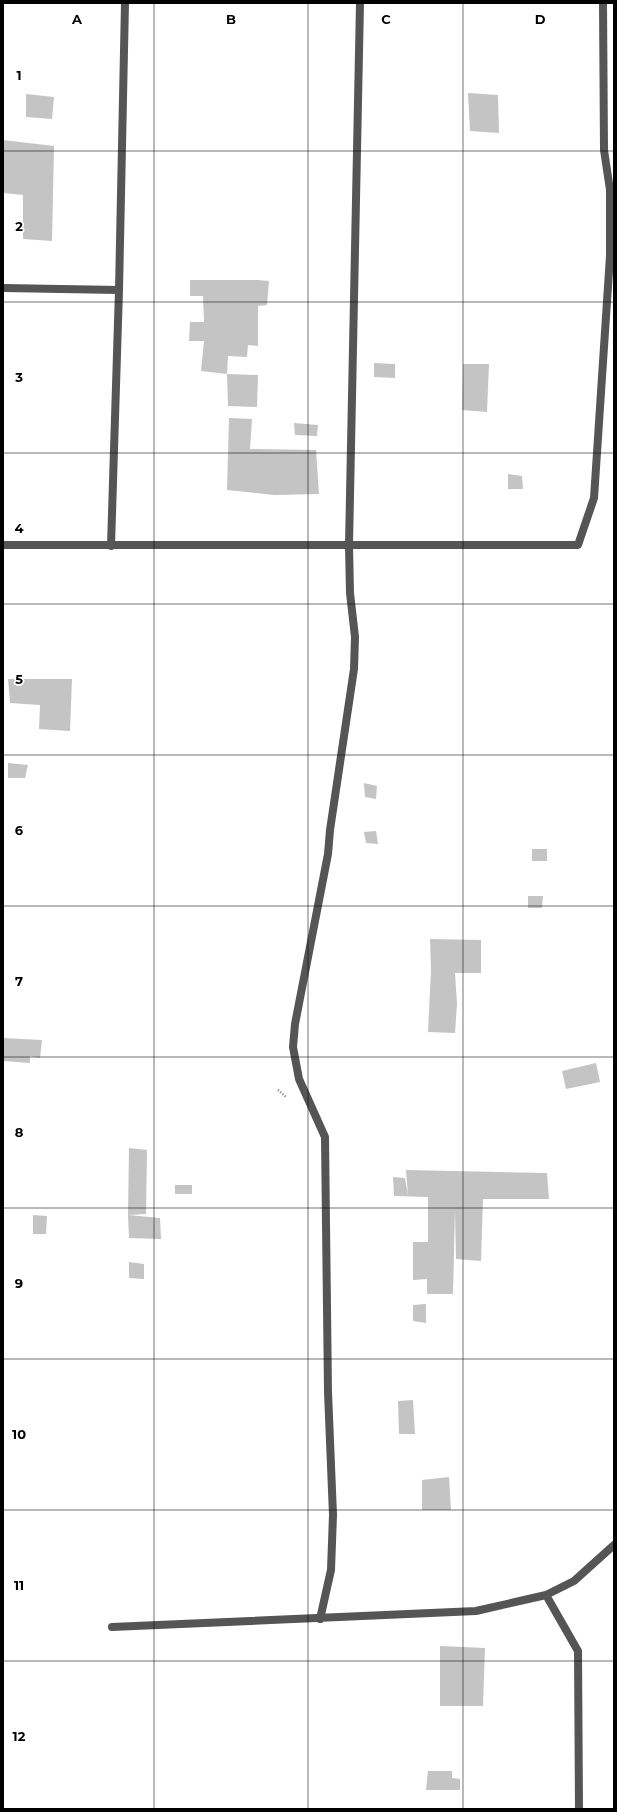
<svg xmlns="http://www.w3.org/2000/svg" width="617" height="1812" viewBox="0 0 617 1812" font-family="Montserrat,sans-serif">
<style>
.building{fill:#c4c4c4}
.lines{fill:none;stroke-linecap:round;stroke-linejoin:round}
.path{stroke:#777;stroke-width:2.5;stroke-dasharray:1 2;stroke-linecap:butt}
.minor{stroke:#555;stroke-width:8}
.grid{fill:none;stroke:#000;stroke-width:1;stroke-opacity:0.55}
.grid-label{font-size:13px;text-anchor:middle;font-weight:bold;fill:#000;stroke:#fff;stroke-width:3.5;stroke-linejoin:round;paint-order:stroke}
</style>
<rect width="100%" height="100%" fill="#fff"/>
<!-- building -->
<path class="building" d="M468 93 498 95 499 133 470 131Z
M26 94 54 97 52 119 26 117Z
M3 140 54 146 52 241 23 239V195L3 193Z
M190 280H258L269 281 267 305 258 306V346L248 345 247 357 228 356 227 374 201 371 204 341H189L190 322H204L203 296H190Z
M374 363 395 364V378L374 377Z
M463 364H489L487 412 462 410Z
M227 374 258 375 257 407 228 406Z
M229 418 252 419 250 449 316 450 319 494 274 495 227 490Z
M294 423 318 425 317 436 295 435Z
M508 474 522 476 523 489H508Z
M8 679H72L70 731 39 729 40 705 10 703Z
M8 763 28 765 25 778H8Z
M364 783 377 786 376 799 365 797Z
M376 831 378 844 366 843 364 832Z
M532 849H547V861H532Z
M528 896H543L542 908H528Z
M430 939 481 940V973H455L457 1004 455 1033 428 1032 431 970Z
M3 1038 42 1040 40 1058 30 1056V1063L3 1061Z
M596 1063 600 1082 566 1089 562 1071Z
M129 1148 147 1150 146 1214 128 1215 160 1218 161 1239 129 1238 128 1215Z
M406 1170 547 1173 549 1199H483L481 1261 456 1259 455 1209 453 1294H427V1279L413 1280V1242H428V1197L394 1196 393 1177 405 1178 408 1195Z
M175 1185H192V1194H175Z
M33 1215 47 1216 46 1234H33Z
M129 1262 144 1264V1279L129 1278Z
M426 1304V1323L413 1321V1305Z
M413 1400 415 1434H399L398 1401Z
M449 1477 451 1510H422V1480Z
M440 1646 485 1648 483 1706H440Z
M428 1771H452V1778L460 1779V1790H426Z"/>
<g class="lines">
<!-- path -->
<path class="path" d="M278 1090 286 1097"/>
<!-- minor -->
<path class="minor" d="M3 288 119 290
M3 545H578L594 498 610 256V190L604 150 603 3
M111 546 119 290 125 3
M546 1595 578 1651 579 1809
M320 1619 331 1570 333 1515 328 1392 325 1137 299 1079 293 1047 295 1024 328 854 330 830 354 669 355 637 350 593 349 545 360 3
M112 1627 476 1611 546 1595 574 1581 614 1545"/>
</g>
<!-- grid -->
<path class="grid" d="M154 3V1809M308 3V1809M463 3V1809M3 151H614M3 302H614M3 453H614M3 604H614M3 755H614M3 906H614M3 1057H614M3 1208H614M3 1359H614M3 1510H614M3 1661H614"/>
<g class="grid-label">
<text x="77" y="24">A</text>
<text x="231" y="24">B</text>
<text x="386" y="24">C</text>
<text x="540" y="24">D</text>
<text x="19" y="80">1</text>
<text x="19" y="231">2</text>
<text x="19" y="382">3</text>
<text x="19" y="533">4</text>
<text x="19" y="684">5</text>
<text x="19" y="835">6</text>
<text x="19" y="986">7</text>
<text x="19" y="1137">8</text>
<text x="19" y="1288">9</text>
<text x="19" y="1439">10</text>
<text x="19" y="1590">11</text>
<text x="19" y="1741">12</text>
</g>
<!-- border -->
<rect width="617" height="1812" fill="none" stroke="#000000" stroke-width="8"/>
</svg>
